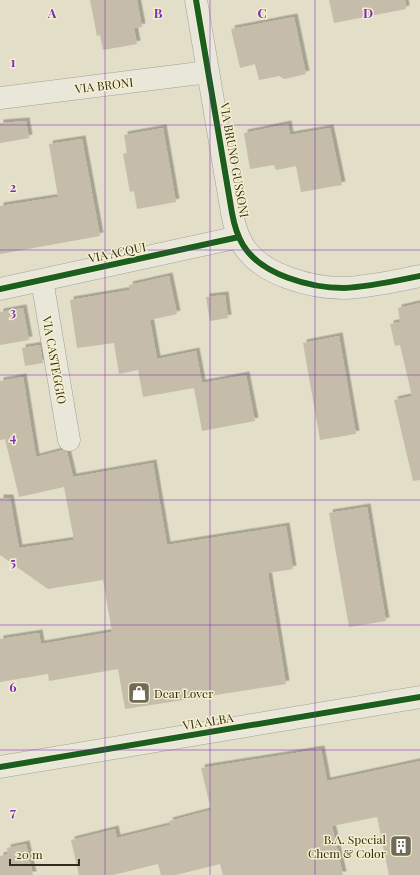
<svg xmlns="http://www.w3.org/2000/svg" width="420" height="875" viewBox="0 0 420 875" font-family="'Playfair Display',serif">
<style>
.building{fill:#c5bca9;filter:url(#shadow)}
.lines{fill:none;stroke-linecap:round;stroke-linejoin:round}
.minor-casing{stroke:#a6a292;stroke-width:23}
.minor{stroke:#e9e7da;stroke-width:22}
.cycleway-casing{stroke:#f4efcc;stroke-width:8}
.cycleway{stroke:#1b5e20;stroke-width:6}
.grid{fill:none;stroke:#7b2cbf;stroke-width:1;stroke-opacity:0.55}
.labels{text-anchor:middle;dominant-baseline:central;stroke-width:3;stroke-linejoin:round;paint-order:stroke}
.street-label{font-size:12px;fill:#332b1b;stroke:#f4efcc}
.poi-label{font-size:12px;fill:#332b1b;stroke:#f4efcc;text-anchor:start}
.grid-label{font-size:13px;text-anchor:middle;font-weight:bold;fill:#7b2cbf;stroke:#f4efcc;stroke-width:3;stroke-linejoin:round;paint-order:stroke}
</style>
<defs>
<filter id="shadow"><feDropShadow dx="3.5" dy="-3.5" stdDeviation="0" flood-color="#0004"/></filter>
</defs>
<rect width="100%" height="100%" fill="#e2dec8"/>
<!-- building -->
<path class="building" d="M90 0H137L142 27 134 28 137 44 103 50 100 35 97 36Z
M329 0H405L406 9 334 23Z
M294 17 306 74 284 79 279 76 259 80 255 64 240 68 231 29Z
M26 121 29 138 0 143V123Z
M288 124 290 135 330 128 342 185 301 192 296 166 276 170 274 165 250 169 244 133Z
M163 128 176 202 137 209 134 191 130 192 123 154 127 153 124 135Z
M82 139 100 236 0 254V206L58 197 49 144Z
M169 276 177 314 150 320 157 359 196 351 202 383 246 375 255 421 202 431 194 388 143 397 138 370 119 374 114 343 77 348 70 300 130 290 129 285Z
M225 295 228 318 210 321 206 297Z
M420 303V480L413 481 394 400 412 396 400 345 395 346 390 324 400 322 398 308Z
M23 308 29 340 0 345V312Z
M339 336 356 434 320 440 303 343Z
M40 345 43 363 25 366 22 348Z
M23 377 36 457 63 450 67 452 73 477 153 463 167 545 286 526 293 569 268 573 286 684 125 709 118 669 49 681 48 674 0 682V639L39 633 41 644 112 632 103 580 48 589 0 555V498H10L19 548 74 540 64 487 19 497 5 439 0 440V381Z
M367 507 386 621 349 627 329 513Z
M321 749 327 781 420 761V875H389L377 817 332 826 343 875H223L220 864 176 875H161L158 864 113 875H79L71 840 115 829 117 838 170 825 169 821 211 810 201 768Z
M26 844 33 875H0V856L8 854 7 848Z"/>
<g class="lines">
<!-- minor casing -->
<g class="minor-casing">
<path id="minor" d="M196 0 232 213C234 224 237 235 243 245 261 275 311 288 344 288 369 287 395 281 420 276
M0 98 208 72
M42 280 69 440
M0 289 239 237
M0 767 420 697"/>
</g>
<!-- minor -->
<use href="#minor" class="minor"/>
<!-- cycleway casing -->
<g class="cycleway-casing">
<path id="cycleway" d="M196 0 232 213C234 224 237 235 243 245 261 275 311 288 344 288 369 287 395 281 420 276
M0 289 239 237
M0 767 420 697"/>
</g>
<!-- cycleway -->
<use href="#cycleway" class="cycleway"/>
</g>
<!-- grid -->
<path class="grid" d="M105 0V875M210 0V875M315 0V875M0 125H420M0 250H420M0 375H420M0 500H420M0 625H420M0 750H420"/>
<!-- icons -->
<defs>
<g id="shop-square" transform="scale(1.15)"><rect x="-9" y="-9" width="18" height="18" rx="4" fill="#706a58" stroke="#f4efcc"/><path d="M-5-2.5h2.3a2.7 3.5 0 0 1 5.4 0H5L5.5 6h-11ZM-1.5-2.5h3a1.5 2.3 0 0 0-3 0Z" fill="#fff"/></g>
<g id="building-square" transform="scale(1.15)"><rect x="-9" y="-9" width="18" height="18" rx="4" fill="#706a58" stroke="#f4efcc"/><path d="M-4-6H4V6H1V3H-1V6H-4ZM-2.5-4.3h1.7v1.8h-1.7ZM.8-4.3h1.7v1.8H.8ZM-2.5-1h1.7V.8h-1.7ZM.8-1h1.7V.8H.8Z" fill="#fff"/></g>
</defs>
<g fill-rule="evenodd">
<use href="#shop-square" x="139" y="693"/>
<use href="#building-square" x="401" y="846"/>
</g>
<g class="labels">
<!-- street labels -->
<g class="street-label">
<text transform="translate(104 85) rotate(-7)">VIA BRONI</text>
<text transform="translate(235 160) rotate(80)">VIA BRUNO GUSSONI</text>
<text transform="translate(117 252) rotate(-12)">VIA ACQUI</text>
<text transform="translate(55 360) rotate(80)">VIA CASTEGGIO</text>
<text transform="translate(208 721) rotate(-9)">VIA ALBA</text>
</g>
<!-- poi labels -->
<g class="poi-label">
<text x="154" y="693">Dear Lover</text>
<text x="386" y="839" text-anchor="end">B.A. Special<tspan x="386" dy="14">Chem &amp; Color</tspan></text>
</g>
</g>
<g class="grid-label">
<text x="52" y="18">A</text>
<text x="158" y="18">B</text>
<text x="262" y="18">C</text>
<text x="368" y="18">D</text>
<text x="13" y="67">1</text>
<text x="13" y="192">2</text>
<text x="13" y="317">3</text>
<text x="13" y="442">4</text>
<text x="13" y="567">5</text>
<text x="13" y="692">6</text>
<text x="13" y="817">7</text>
</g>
<!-- scale -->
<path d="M10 859v6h69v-6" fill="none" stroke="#332b1b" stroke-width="2"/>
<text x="16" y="859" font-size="12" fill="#332b1b" stroke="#f4efcc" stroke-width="3" paint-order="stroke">20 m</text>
</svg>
